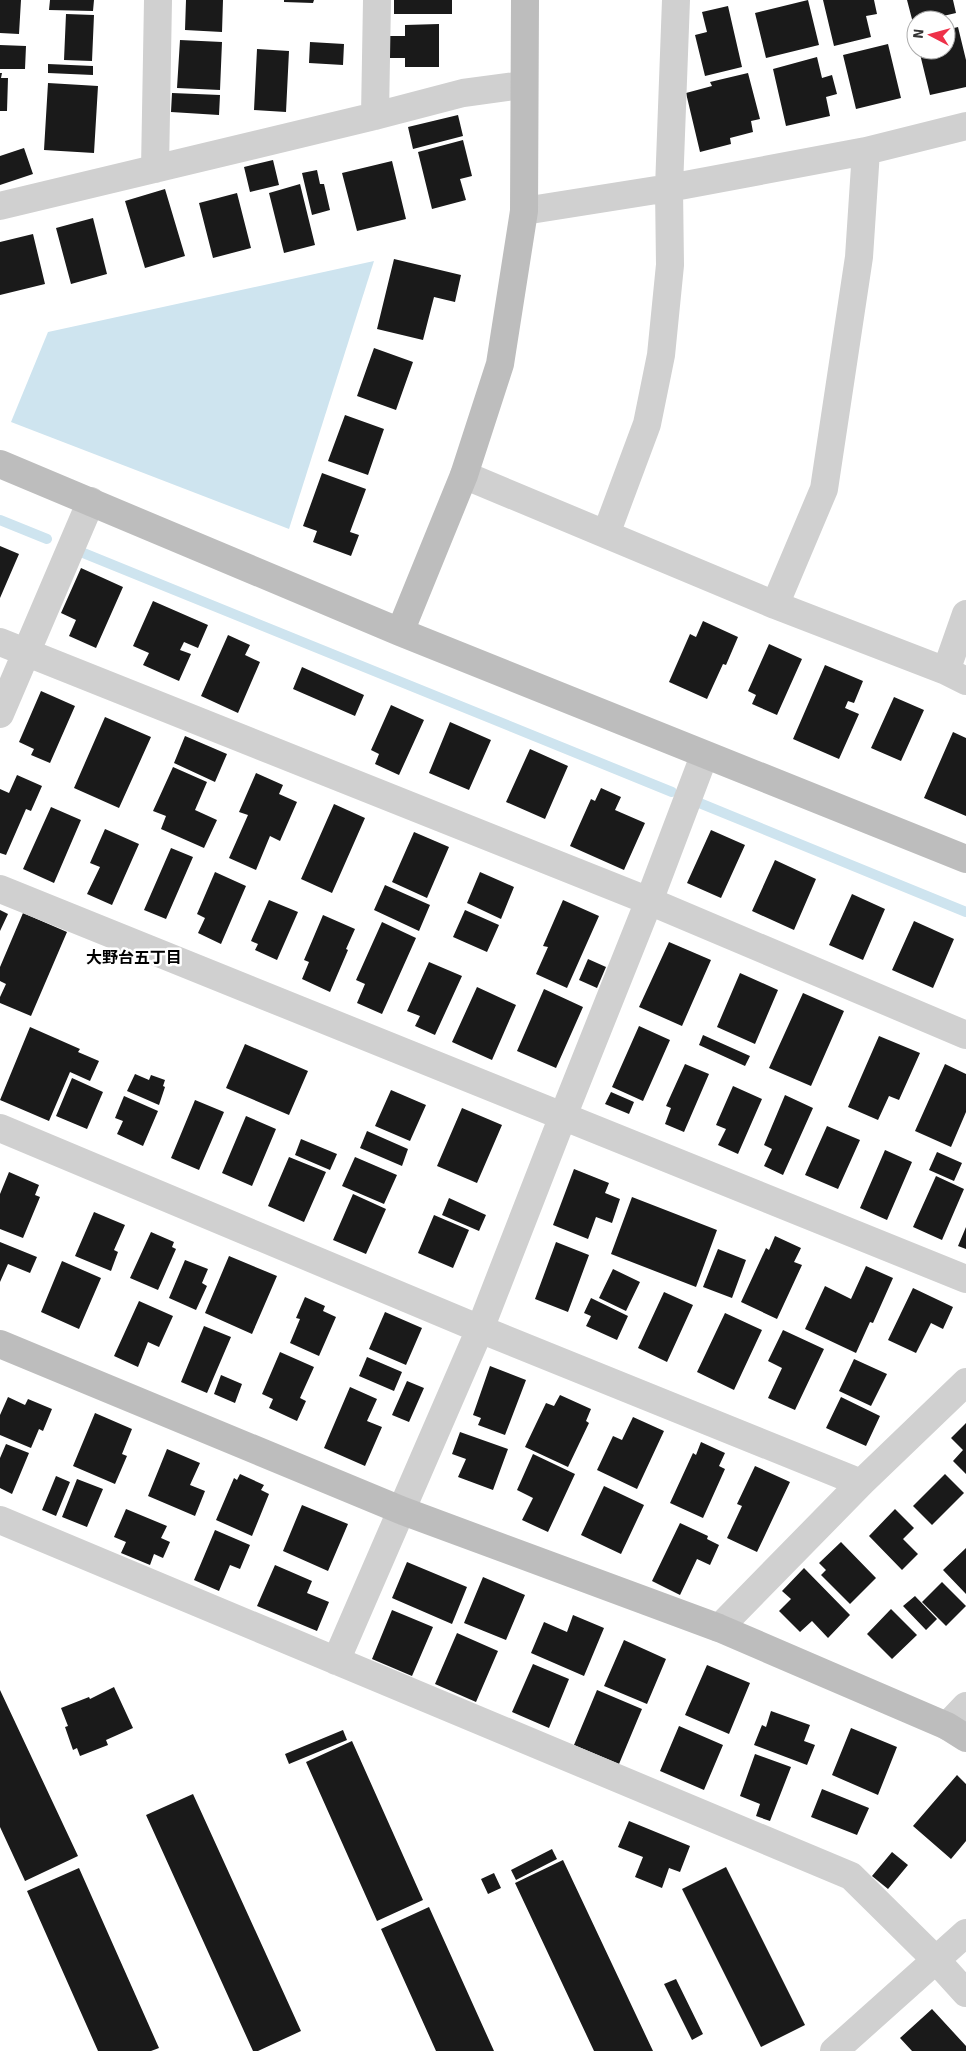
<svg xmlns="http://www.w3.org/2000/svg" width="966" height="2051" viewBox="0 0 966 2051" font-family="Signika,'Noto Sans JP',sans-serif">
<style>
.water{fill:#cee4ef}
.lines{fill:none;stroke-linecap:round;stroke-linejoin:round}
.stream{stroke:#cee4ef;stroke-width:10}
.building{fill:#1a1a1a}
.street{stroke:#d0d0d0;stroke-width:28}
.secondary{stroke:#bdbdbd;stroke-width:28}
.labels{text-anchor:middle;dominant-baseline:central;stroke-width:5;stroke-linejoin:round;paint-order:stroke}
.neighbourhood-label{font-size:16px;font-weight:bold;fill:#000;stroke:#fff}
</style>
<rect width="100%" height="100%" fill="#fff"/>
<!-- water -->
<path class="water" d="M374 261 289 529 11 422 48 332Z"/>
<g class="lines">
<!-- stream -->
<path class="stream" d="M0 520 47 539
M76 550 672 792
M697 802 966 912"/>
</g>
<!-- building -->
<path class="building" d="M0 0H21L19 34 0 33Z
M50 0H94L93 11 49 10Z
M186 0H223L222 32 185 30Z
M284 0H314L313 3 284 2Z
M394 0H452V14H394Z
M808 0 819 45 766 58 755 13Z
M823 0H874L877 14 866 16 871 37 834 46Z
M907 0H953L956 13 926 20H916V22L913 23Z
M728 6 742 67 705 76 695 35 707 32 702 12Z
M66 14 94 15 92 61 64 60Z
M439 24V67H405V58H387L386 36H405V25Z
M958 27 966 60V87L930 95 919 50H946V30Z
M180 40 222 42 220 90 177 88Z
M310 42 344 44 343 65 309 63Z
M888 44 901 98 856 109 843 55Z
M0 45 26 46 25 69H0Z
M257 49 289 51 286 112 254 110Z
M817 57 822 78 832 75 837 94 826 97 830 116 786 126 773 69Z
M48 64 93 66V75L48 73Z
M0 73H2L1 78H8L7 111H0Z
M748 73 760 119 751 121 753 132 730 138 731 144 700 152 686 93 712 86 710 82Z
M48 83 98 86 94 153 44 150Z
M172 93 220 95 219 115 171 112Z
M458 115 463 136 413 149 408 127Z
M463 140 472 176 460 179 466 200 432 209 418 152Z
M24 148 33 174 0 185V156Z
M273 160 279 185 250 192 244 167Z
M392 161 406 219 357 231 342 173Z
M317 170 320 184H324L330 210 312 215 302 173Z
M300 184 315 245 284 253 269 193Z
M165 189 185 256 145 268 125 201Z
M237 193 251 248 213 258 199 203Z
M93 218 107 274 71 284 56 228Z
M33 234 45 284 0 295V242Z
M394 259 461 275 455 302 434 297 423 340 377 329Z
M374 348 413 362 396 410 357 396Z
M345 415 384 429 368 475 328 461Z
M322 473 366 489 350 532 359 535 351 556 313 542 317 531 303 526Z
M0 546 19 554 0 598Z
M81 568 123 587 96 648 69 636 76 620 61 613Z
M153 601 208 625 198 648 184 642 180 650 191 654 179 681 143 665 149 653 133 646Z
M703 621 738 637 726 665 723 664 707 699 669 682 690 634 696 637Z
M228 635 250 645 245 655 260 662 238 713 201 696Z
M769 644 802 659 777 715 752 704 756 695 748 691Z
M825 665 863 681 854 703 848 701 845 708 859 714 839 759 793 739Z
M302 667 364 695 355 716 293 689Z
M41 691 75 706 50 763 31 755 34 749 19 742Z
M894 697 924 710 901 761 871 748Z
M391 705 424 720 399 775 375 764 379 754 371 750Z
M105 717 151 737 119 808 74 788Z
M450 722 491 740 469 790 429 773Z
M953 732 966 738V816L924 798Z
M185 736 227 754 215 782 174 763Z
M530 749 568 766 545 819 506 802Z
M173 767 207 782 195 810 217 820 204 848 161 829 166 816 153 811Z
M256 773 283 785 279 794 297 802 280 841 270 836 256 870 229 858 248 815 239 812Z
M17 775 42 786 31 811 26 809 6 855 0 853V789L9 793Z
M601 788 621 797 615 810 645 823 624 870 570 846 591 799 595 801Z
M334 804 365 818 332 893 301 879Z
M51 807 81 820 54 883 23 869Z
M105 829 139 844 112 905 87 894 100 867 90 863Z
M711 830 745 845 721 898 687 883Z
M414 832 449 847 427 898 392 882Z
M171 848 193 857 166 919 144 910Z
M775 860 816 879 794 930 752 911Z
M215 872 246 886 221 944 198 933 205 918 197 914Z
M480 872 514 887 501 919 467 903Z
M385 885 430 905 419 931 374 910Z
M852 894 885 909 863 960 829 945Z
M269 900 298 912 277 960 255 950 258 944 251 941Z
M563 900 599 916 567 988 536 974 548 947 543 946Z
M0 910 8 914 0 931Z
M465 910 499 925 487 952 453 937Z
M23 913 67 932 31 1016 0 1003V997L6 984 0 981V967Z
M323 915 355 929 346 949 348 950 330 992 302 979 309 962 304 960Z
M914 921 954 939 933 988 892 970Z
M382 922 416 938 382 1014 357 1003 365 984 356 980Z
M669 942 711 960 682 1026 639 1007Z
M588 959 606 967 597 988 579 980Z
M429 962 462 976 435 1035 415 1026 420 1016 407 1011Z
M740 973 778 990 755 1044 717 1027Z
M477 987 516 1005 492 1060 452 1042Z
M544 989 583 1007 556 1068 517 1051Z
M803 993 844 1011 811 1086 769 1068Z
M639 1026 670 1040 643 1101 612 1087Z
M30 1027 80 1049 78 1052 99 1061 90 1081 70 1072 49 1121 0 1100Z
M703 1035 750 1056 745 1066 699 1045Z
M879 1036 920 1053 899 1100 889 1096 878 1120 848 1107Z
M245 1044 308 1071 289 1115 226 1088Z
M685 1064 709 1074 684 1132 665 1124 671 1108 666 1106Z
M945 1064 966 1074V1112L951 1147 915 1131Z
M135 1074 149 1080 151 1075 165 1080 163 1086 165 1087 159 1105 127 1091Z
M72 1078 103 1092 87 1129 56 1116Z
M733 1086 762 1099 738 1154 718 1145 726 1129 716 1125Z
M391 1090 426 1105 410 1141 375 1126Z
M611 1092 634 1102 629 1114 605 1104Z
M785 1095 813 1108 783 1175 764 1166 772 1149 764 1145Z
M124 1096 158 1111 143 1146 117 1134 123 1121 115 1118Z
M195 1100 224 1112 199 1170 171 1158Z
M462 1108 502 1125 477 1183 437 1166Z
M246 1116 276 1129 252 1186 222 1173Z
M827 1126 860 1140 838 1189 805 1175Z
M367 1131 408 1149 402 1166 360 1148Z
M301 1139 337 1154 330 1170 295 1155Z
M885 1150 912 1162 887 1220 860 1208Z
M937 1152 962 1163 954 1181 929 1170Z
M289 1157 326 1172 304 1222 268 1206Z
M355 1157 397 1175 384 1204 342 1186Z
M574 1169 609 1183 605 1193 620 1199 612 1223 596 1217 588 1239 553 1225Z
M9 1172 39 1185 35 1195 40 1197 23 1238 0 1229V1194Z
M936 1176 964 1189 942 1240 913 1227Z
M353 1194 386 1209 366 1254 333 1240Z
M632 1197 717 1230 696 1287 611 1254Z
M449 1198 486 1215 479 1231 442 1215Z
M94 1212 125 1225 114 1250 118 1252 111 1271 75 1256Z
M434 1215 469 1230 453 1268 418 1253Z
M966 1227V1249L958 1246Z
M151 1232 174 1242 172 1247 176 1249 158 1290 130 1278Z
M775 1236 801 1248 794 1262 802 1265 777 1319 741 1302 766 1248 769 1250Z
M0 1242 37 1257 30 1273 8 1264 0 1282Z
M556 1242 589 1255 568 1312 535 1299Z
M718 1249 746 1260 732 1298 703 1287Z
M229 1256 277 1276 252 1334 205 1313Z
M185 1260 208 1269 202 1283 207 1286 196 1310 169 1298Z
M62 1261 101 1278 79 1329 41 1312Z
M866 1266 893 1278 873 1323 870 1322 856 1353 805 1329 825 1286 851 1299Z
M613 1269 640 1282 626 1311 599 1298Z
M913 1288 953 1307 943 1329 931 1323 916 1353 888 1340Z
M664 1292 693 1305 667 1362 638 1348Z
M305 1297 325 1306 323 1311 336 1317 319 1356 290 1343 300 1319 296 1318Z
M591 1298 628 1316 617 1340 586 1326 591 1316 584 1313Z
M139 1301 173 1316 159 1347 148 1342 138 1367 114 1356Z
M385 1312 422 1328 406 1365 369 1349Z
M725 1313 762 1330 734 1390 697 1372Z
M204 1326 231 1337 207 1393 181 1382Z
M783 1330 824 1349 795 1410 768 1398 782 1368 768 1361Z
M280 1352 314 1367 300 1398 306 1401 297 1421 269 1408 273 1399 262 1394Z
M367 1357 402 1372 394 1391 359 1376Z
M854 1359 887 1374 871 1406 839 1391Z
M490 1366 526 1380 505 1435 478 1425 481 1418 473 1415Z
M221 1375 242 1384 235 1403 214 1394Z
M407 1381 424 1388 409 1422 392 1415Z
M350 1387 377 1399 367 1421 382 1427 365 1466 324 1448Z
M560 1395 591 1409 586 1421 589 1423 568 1467 525 1447 546 1403 554 1406Z
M8 1397 25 1405 28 1399 52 1409 43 1431 39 1429 31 1448 0 1435V1415Z
M841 1397 880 1416 866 1446 826 1428Z
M95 1413 132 1429 122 1454 127 1456 115 1484 73 1466Z
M633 1417 664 1431 637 1489 597 1470 613 1436 622 1440Z
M966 1423V1474L953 1461 963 1450 951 1438Z
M460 1432 508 1449 493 1490 458 1477 466 1459 452 1454Z
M701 1442 725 1453 719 1466 725 1469 703 1518 670 1503 693 1453 696 1455Z
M6 1444 29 1453 12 1494 0 1488V1458Z
M167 1449 200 1463 190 1485 205 1491 195 1516 148 1496Z
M533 1454 575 1474 548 1532 522 1520 533 1498 517 1490Z
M755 1466 790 1482 757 1552 727 1538 742 1506 737 1504Z
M240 1474 264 1485 261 1490 269 1494 252 1536 216 1520 234 1478 237 1480Z
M945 1474 964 1493 932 1525 913 1506Z
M56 1476 70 1482 56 1516 42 1510Z
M77 1479 103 1489 87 1527 62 1517Z
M604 1486 644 1505 621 1554 581 1535Z
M302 1505 348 1524 328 1571 283 1551Z
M126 1509 167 1526 161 1538 170 1542 163 1558 154 1554 150 1565 121 1553 126 1542 114 1537Z
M895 1509 914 1528 903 1539 918 1554 902 1570 869 1536Z
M680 1523 708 1536 707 1539 719 1545 710 1565 697 1559 680 1595 652 1581Z
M215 1530 250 1545 240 1569 230 1565 219 1591 194 1580Z
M841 1542 876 1578 850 1604 821 1575 826 1570 819 1563Z
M966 1548V1594L943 1570Z
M407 1562 467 1587 452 1624 392 1598Z
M275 1565 312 1581 307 1593 329 1602 317 1631 257 1606Z
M804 1568 850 1615 828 1638 812 1621 800 1632 779 1611 791 1599 782 1591Z
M483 1577 525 1595 506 1640 464 1623Z
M942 1582 966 1606 946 1626 922 1602Z
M915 1596 937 1619 926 1630 903 1606Z
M891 1609 917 1635 892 1659 867 1634Z
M392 1610 433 1627 412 1676 372 1659Z
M573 1615 604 1628 584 1676 531 1653 544 1622 567 1632Z
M457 1633 498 1651 476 1702 435 1684Z
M624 1640 666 1659 647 1704 604 1686Z
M533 1664 569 1679 549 1728 512 1712Z
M707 1665 750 1683 729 1734 685 1715Z
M114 1687 133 1728 106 1740 108 1745 80 1756 77 1748 73 1750 65 1727 68 1726 61 1708 89 1697 90 1699Z
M0 1690 78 1856 25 1881 0 1827Z
M597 1690 642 1709 619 1764 574 1745Z
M771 1711 810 1725 804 1741 815 1745 807 1765 754 1745 762 1725 766 1727Z
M679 1726 723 1745 704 1790 660 1771Z
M851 1728 897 1747 878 1795 832 1775Z
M343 1730 347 1740 289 1764 285 1754Z
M352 1741 423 1900 377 1921 306 1762Z
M755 1754 791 1767 770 1821 756 1816 760 1804 740 1796Z
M957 1775 966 1784V1841L951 1859 913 1826Z
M822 1789 869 1808 857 1835 811 1817Z
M193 1794 301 2031 258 2051H253L146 1815Z
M629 1821 690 1846 680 1872 669 1868 662 1888 635 1877 643 1857 618 1847Z
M552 1849 557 1859 516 1880 511 1870Z
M892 1852 908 1865 888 1889 872 1876Z
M563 1860 653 2051H594L515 1883Z
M726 1867 805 2025 761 2047 682 1889Z
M79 1868 159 2048 151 2051H98L27 1891Z
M494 1873 501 1888 488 1894 481 1879Z
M429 1907 494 2051H436L381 1929Z
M676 1979 703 2034 692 2040 664 1984Z
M932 2009 966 2046V2051H912L900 2038Z"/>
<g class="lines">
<!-- street -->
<path class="street" d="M375 116 377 0
M155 169 158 0
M0 206 375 116 463 93 523 85
M524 211 669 188 866 151 966 126
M464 475 775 605 946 671 966 681
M606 534 647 424 661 355 670 265 669 188 676 0
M775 605 824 489 859 257 866 151
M0 642 649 901 966 1035
M946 671 966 614
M0 714 91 501
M0 889 966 1279
M0 1128 480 1329 861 1483
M0 1520 851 1876 936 1960 966 1993
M719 1628 861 1483 966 1382
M336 1661 480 1329 563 1116 649 901 704 756
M947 1726 966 1706
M834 2051 966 1933"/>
<!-- secondary -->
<path class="secondary" d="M0 464 400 632 966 859
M400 632 464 475 500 364 524 211 525 0
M0 1344 403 1511 719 1628 947 1726 966 1738"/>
</g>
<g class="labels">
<!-- neighbourhood labels -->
<g class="neighbourhood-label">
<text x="134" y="958">大野台五丁目</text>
</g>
</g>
<!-- north arrow -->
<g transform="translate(931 35) rotate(276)"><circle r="24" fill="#ffffff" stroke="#adadad"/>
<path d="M0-4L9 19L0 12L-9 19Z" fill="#ee3149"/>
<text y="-8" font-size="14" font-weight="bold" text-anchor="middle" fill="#333333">N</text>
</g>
</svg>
